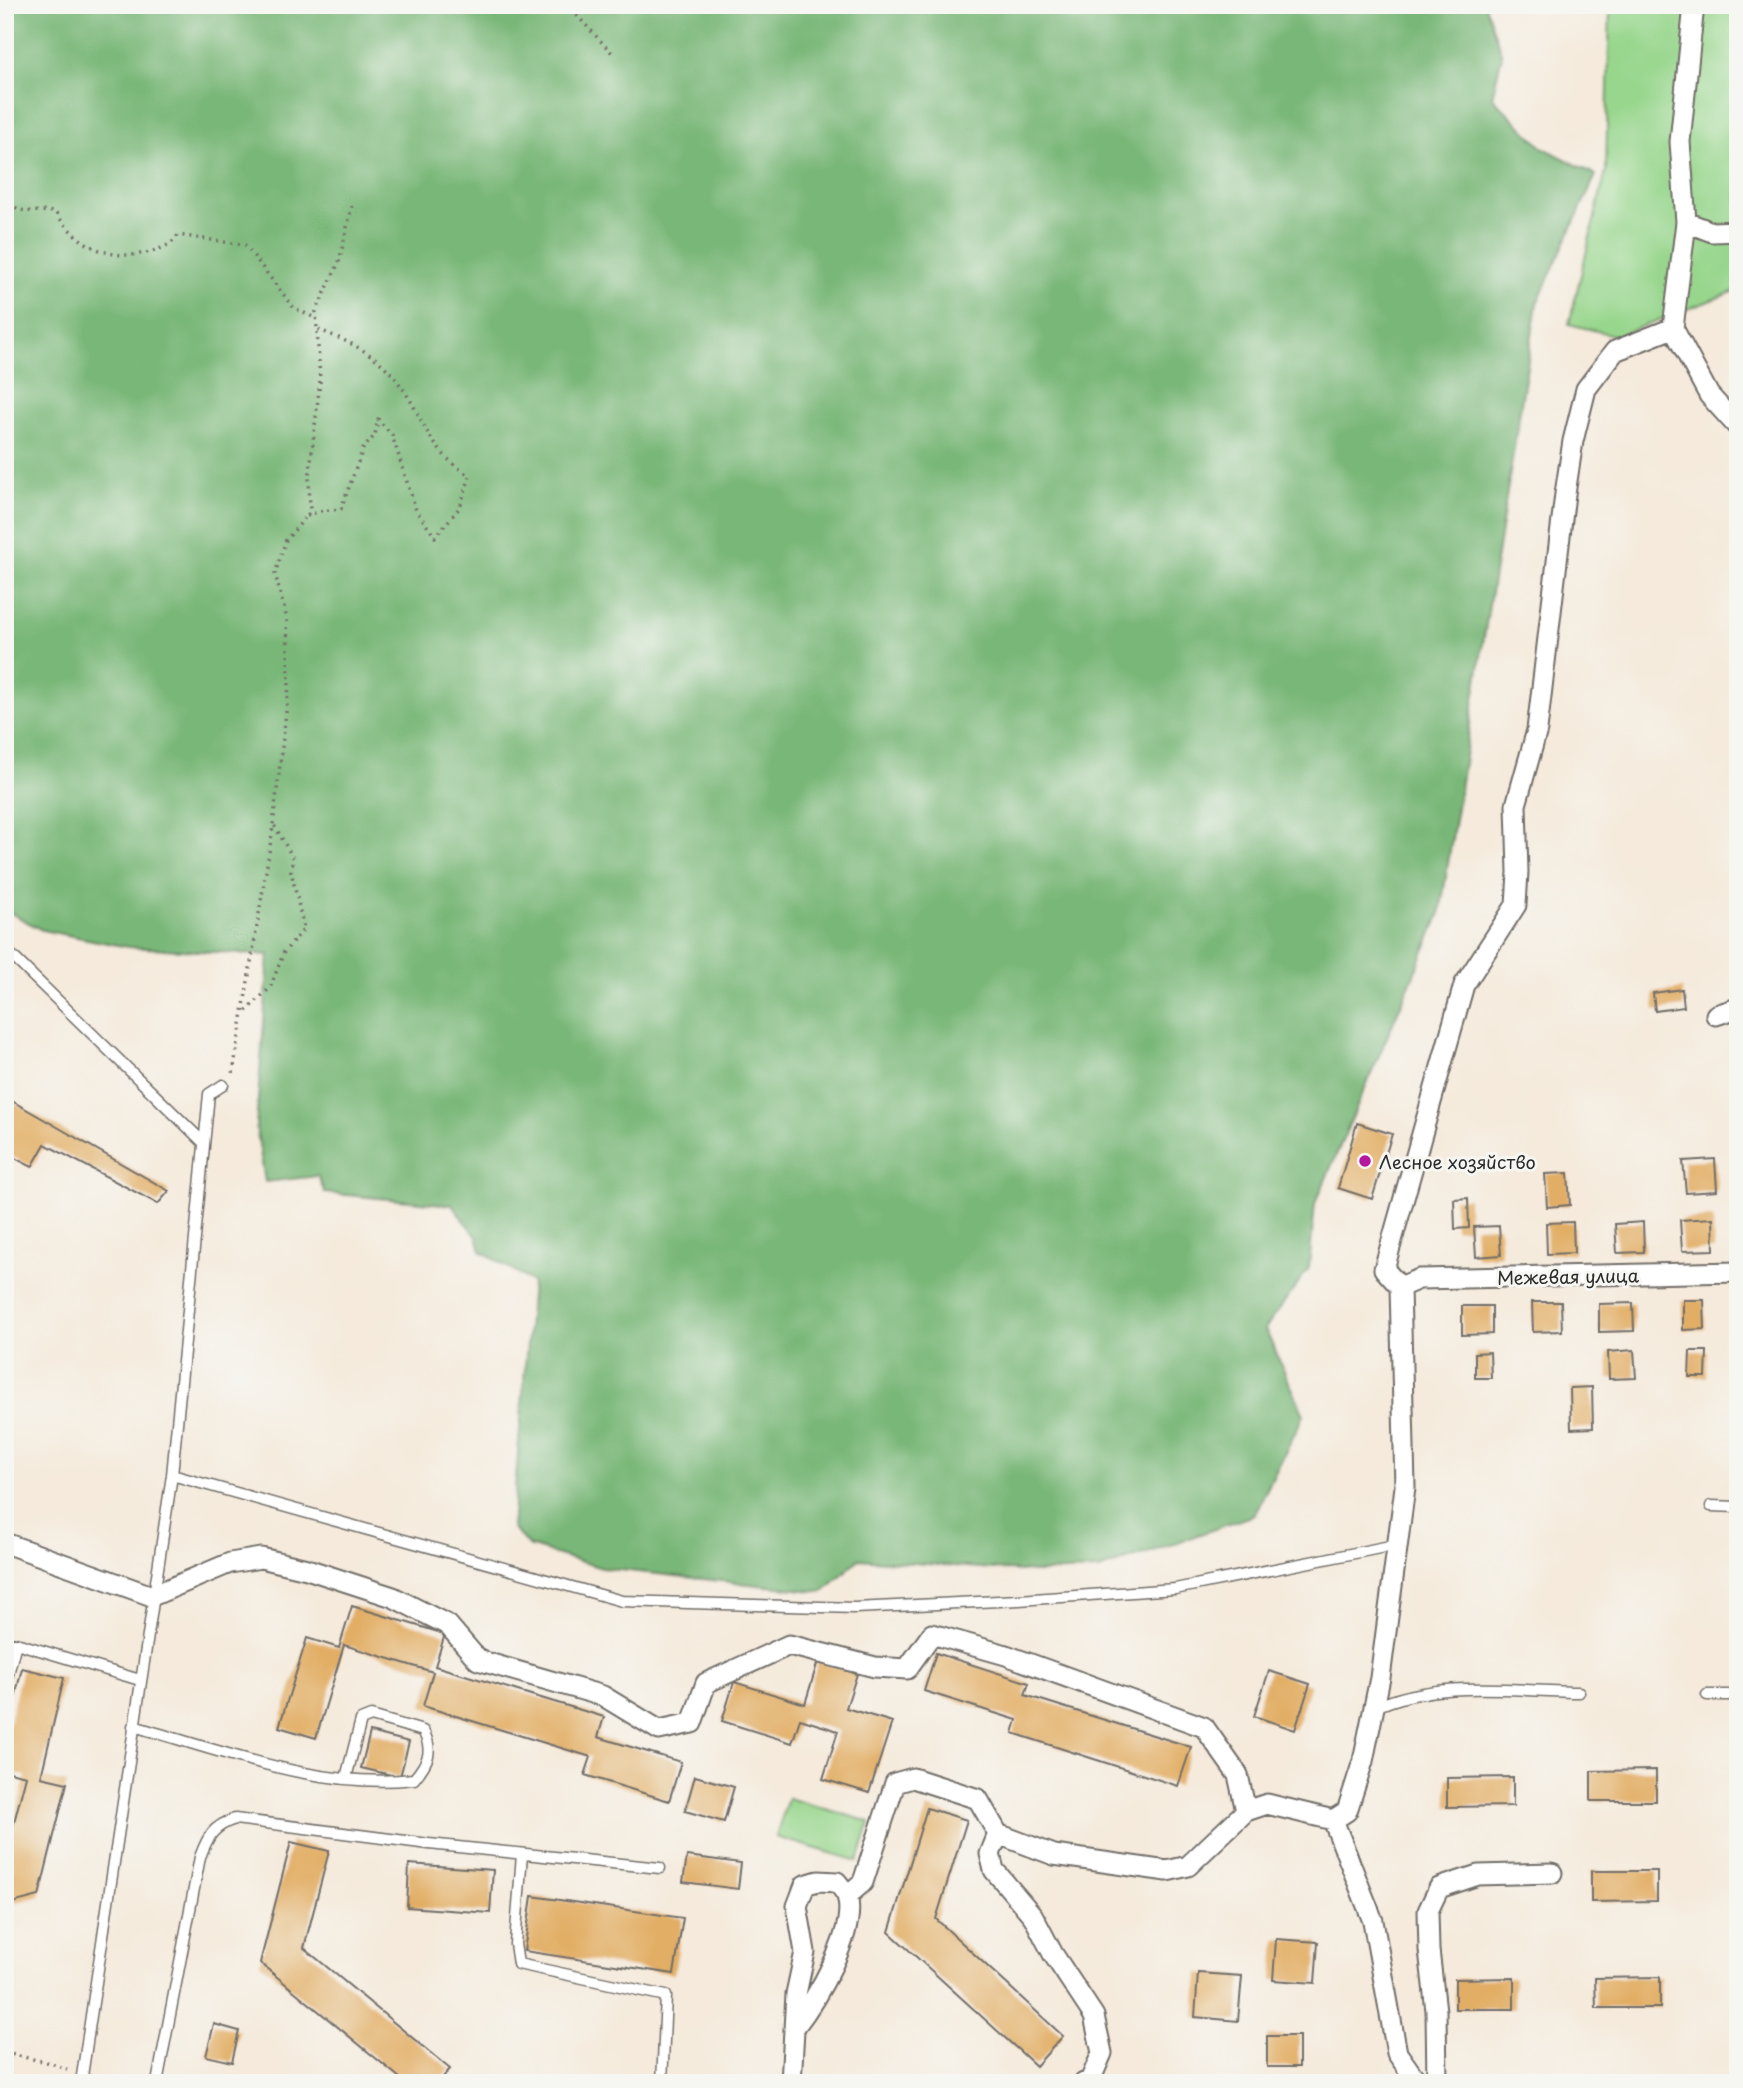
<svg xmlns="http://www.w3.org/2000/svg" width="1743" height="2088" viewBox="0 0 1743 2088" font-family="'Playpen Sans',sans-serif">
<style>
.green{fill:#97d68c;stroke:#61805c;stroke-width:2}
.forest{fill:#79b778;stroke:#527152;stroke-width:2}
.building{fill:#e2ae65}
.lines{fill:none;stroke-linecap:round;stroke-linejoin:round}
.lane-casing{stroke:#726e69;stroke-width:13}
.street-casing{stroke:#726e69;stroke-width:23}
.path{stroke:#726e69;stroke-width:3.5;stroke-dasharray:2 5;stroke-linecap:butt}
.lane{stroke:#fff;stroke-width:10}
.street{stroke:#fff;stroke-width:19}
.poi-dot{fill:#b5179e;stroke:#f6f6f2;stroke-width:2.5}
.labels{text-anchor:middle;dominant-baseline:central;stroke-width:6;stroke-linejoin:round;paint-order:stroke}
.poi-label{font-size:18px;fill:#2b2b2b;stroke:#f6f6f2;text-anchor:start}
.street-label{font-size:18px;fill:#2b2b2b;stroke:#f6f6f2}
</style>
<rect width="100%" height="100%" fill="#f6f6f2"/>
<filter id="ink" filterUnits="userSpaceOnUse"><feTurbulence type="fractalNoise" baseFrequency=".0143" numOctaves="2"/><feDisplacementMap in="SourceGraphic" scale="14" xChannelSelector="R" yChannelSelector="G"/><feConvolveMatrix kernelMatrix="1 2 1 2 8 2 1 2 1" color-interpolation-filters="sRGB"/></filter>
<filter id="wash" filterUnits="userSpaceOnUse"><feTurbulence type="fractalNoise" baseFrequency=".00686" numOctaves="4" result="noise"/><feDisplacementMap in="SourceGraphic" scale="28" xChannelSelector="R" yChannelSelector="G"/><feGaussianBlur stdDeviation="1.57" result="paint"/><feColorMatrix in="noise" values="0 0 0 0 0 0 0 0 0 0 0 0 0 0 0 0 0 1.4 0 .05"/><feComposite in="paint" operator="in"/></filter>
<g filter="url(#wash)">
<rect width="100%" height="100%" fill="#f5eadb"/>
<!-- green -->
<path class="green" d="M1610 5H1738V290L1617 336 1569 324 1606 171Z
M788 1798 870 1822 858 1861 776 1837Z"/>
<!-- forest -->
<path class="forest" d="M5 5H1046L1048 13 1058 5H1485L1502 55 1492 97 1542 147 1596 175 1537 303 1440 914 1315 1204 1309 1268 1265 1329 1304 1415 1254 1515 1099 1570 1036 1572 859 1559 823 1592 602 1568 529 1546 512 1528 532 1282 481 1251 477 1237 452 1205 325 1193 318 1176 265 1182 256 1126 269 955 128 947 42 930 5 910Z"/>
<g id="blocks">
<!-- building -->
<path class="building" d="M1682 989 1684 1007 1655 1011 1653 993Z
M5 1097 169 1191 158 1204 45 1144 32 1167 5 1153Z
M1357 1123 1392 1134 1372 1199 1338 1188Z
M1715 1159 1717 1191 1686 1193 1683 1161Z
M1568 1173 1570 1205 1547 1207 1545 1174Z
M1468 1198 1469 1228 1455 1229 1454 1199Z
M1713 1218 1714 1250 1682 1251 1680 1220Z
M1573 1222 1574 1253 1547 1254 1546 1223Z
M1643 1222 1644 1252 1617 1253 1615 1224Z
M1499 1226 1501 1255 1476 1257 1474 1227Z
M1683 1300H1704L1705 1329 1683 1330Z
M1532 1302H1561L1562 1331 1533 1332Z
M1633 1303 1634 1331 1599 1332V1304Z
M1462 1306H1492V1334L1462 1335Z
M1634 1350 1636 1378 1609 1379 1608 1352Z
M1690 1351H1707L1706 1377H1689Z
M1490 1352 1491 1378H1475V1353Z
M1592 1387 1593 1428 1571 1429 1570 1388Z
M352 1606 445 1634 435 1666 604 1717 598 1737 681 1762 669 1801 585 1775 591 1757 423 1706 433 1672 344 1645 316 1738 279 1727 307 1638 339 1648Z
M936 1653 1029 1683 1025 1695 1191 1747 1178 1786 1013 1733 1017 1720 924 1691Z
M818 1661 857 1674 846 1708 892 1722 869 1793 823 1779 838 1731 800 1719 792 1743 722 1721 734 1682 805 1704Z
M22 1668 64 1678 41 1777 67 1783 39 1896 5 1905V1857L26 1776 5 1771V1740Z
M1269 1671 1310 1684 1295 1730 1254 1716Z
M370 1732 409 1742 400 1777 361 1768Z
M1656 1770V1801H1591V1771Z
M695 1776 734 1787 724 1822 685 1811Z
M1513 1777V1806L1447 1807V1778Z
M927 1808 967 1820 936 1919 1063 2036 1036 2066 889 1932Z
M291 1842 329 1851 304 1948 450 2069 438 2083H406L260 1963Z
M687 1856 741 1863 738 1889 683 1882Z
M409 1864 493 1870 490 1913 407 1907Z
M1591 1871H1657V1901L1591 1902Z
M532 1896 683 1918 674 1974 524 1951Z
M1276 1939 1318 1942 1315 1983 1273 1980Z
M1198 1973 1242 1976 1238 2021 1195 2017Z
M1660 1977V2008H1596L1595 1978Z
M1514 1978V2009H1455V1979Z
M214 2024 239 2031 232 2062 206 2056Z
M1267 2036H1299V2067H1267Z"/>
</g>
</g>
<g filter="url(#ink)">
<use href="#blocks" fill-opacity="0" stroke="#726e69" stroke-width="2"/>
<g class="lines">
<!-- lane casing -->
<g class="lane-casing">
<path id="lane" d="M5 949 204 1143
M172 1475 622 1601 855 1608 1019 1600 1175 1589 1395 1545
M1711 1506 1738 1507
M5 1644 16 1643 140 1680
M5 1686 16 1643
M1707 1695H1738
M1374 1708C1436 1679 1512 1691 1579 1692
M133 1726C223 1751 320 1790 414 1779 428 1762 434 1751 423 1731L371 1716 361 1720 346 1778
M522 1854 515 1944 518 1964 666 1996 662 2083
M91 2083 82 2076 172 1475 209 1094 223 1085
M157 2083 200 1857C208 1836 213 1826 235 1819L429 1844 660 1868"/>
</g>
<!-- street casing -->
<g class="street-casing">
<path id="street" d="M1686 222 1712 232 1738 231
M1673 328 1686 222 1680 142 1694 5
M1673 328 1709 395 1738 427
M1716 1015 1738 1008
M1400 1287 1419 1279 1738 1272
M5 1543 152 1596 230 1563 261 1558 307 1569 393 1597 448 1625 478 1660 603 1696 659 1730 692 1723 706 1683 789 1645 875 1667 907 1669 932 1634 1006 1655 1204 1727 1238 1775 1246 1811
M847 1896 863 1882 895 1783 913 1778 978 1799 998 1834
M791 2083 796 1994 805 1952 797 1906 805 1885 818 1881 837 1882C840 1886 845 1891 847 1896 858 1931 815 2001 794 2028
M1084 2083 1090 2081 1102 2053 1094 2016 1053 1954 1033 1916 994 1870 990 1854 998 1834 1054 1855 1167 1871 1188 1866 1246 1811 1267 1804 1333 1820
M1418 2083 1397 2053 1373 1921 1333 1820 1347 1811 1363 1761 1380 1678 1405 1487 1400 1287 1384 1269 1464 985 1516 905 1518 872 1516 805 1537 730 1565 494 1573 441 1586 389 1615 351 1673 328
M1437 2083 1436 2011 1429 1950 1428 1911 1439 1888 1478 1875 1552 1873"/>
</g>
<!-- path -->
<path class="path" d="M567 5 612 53
M5 198C21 217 31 209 55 212 79 246 109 262 150 252 160 249 173 245 178 235L245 245 294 308 317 319
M307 516 320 511 341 509 363 449 375 435 378 419 392 435 416 510 435 537 460 507 470 476C422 445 427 418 395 378 376 353 345 340 317 329
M246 1011 270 988 284 952 304 929 291 871 293 858 273 823
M233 1073 272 834 289 686 287 619 275 574 286 540 310 512 309 478 320 381 316 312 339 262 352 206
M5 2053 51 2063 67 2069"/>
<!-- lane -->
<use href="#lane" class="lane"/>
<!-- street -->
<use href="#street" class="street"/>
</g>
</g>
<!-- markers -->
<circle class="poi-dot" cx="1365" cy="1161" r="7"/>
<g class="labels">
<!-- poi labels -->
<g class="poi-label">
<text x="1379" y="1161">Лесное хозяйство</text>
</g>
<!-- street labels -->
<g class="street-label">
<text transform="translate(1568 1276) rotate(-1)">Межевая улица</text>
</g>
</g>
<!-- margin -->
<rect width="1743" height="2088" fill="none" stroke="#f6f6f2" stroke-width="28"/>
</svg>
